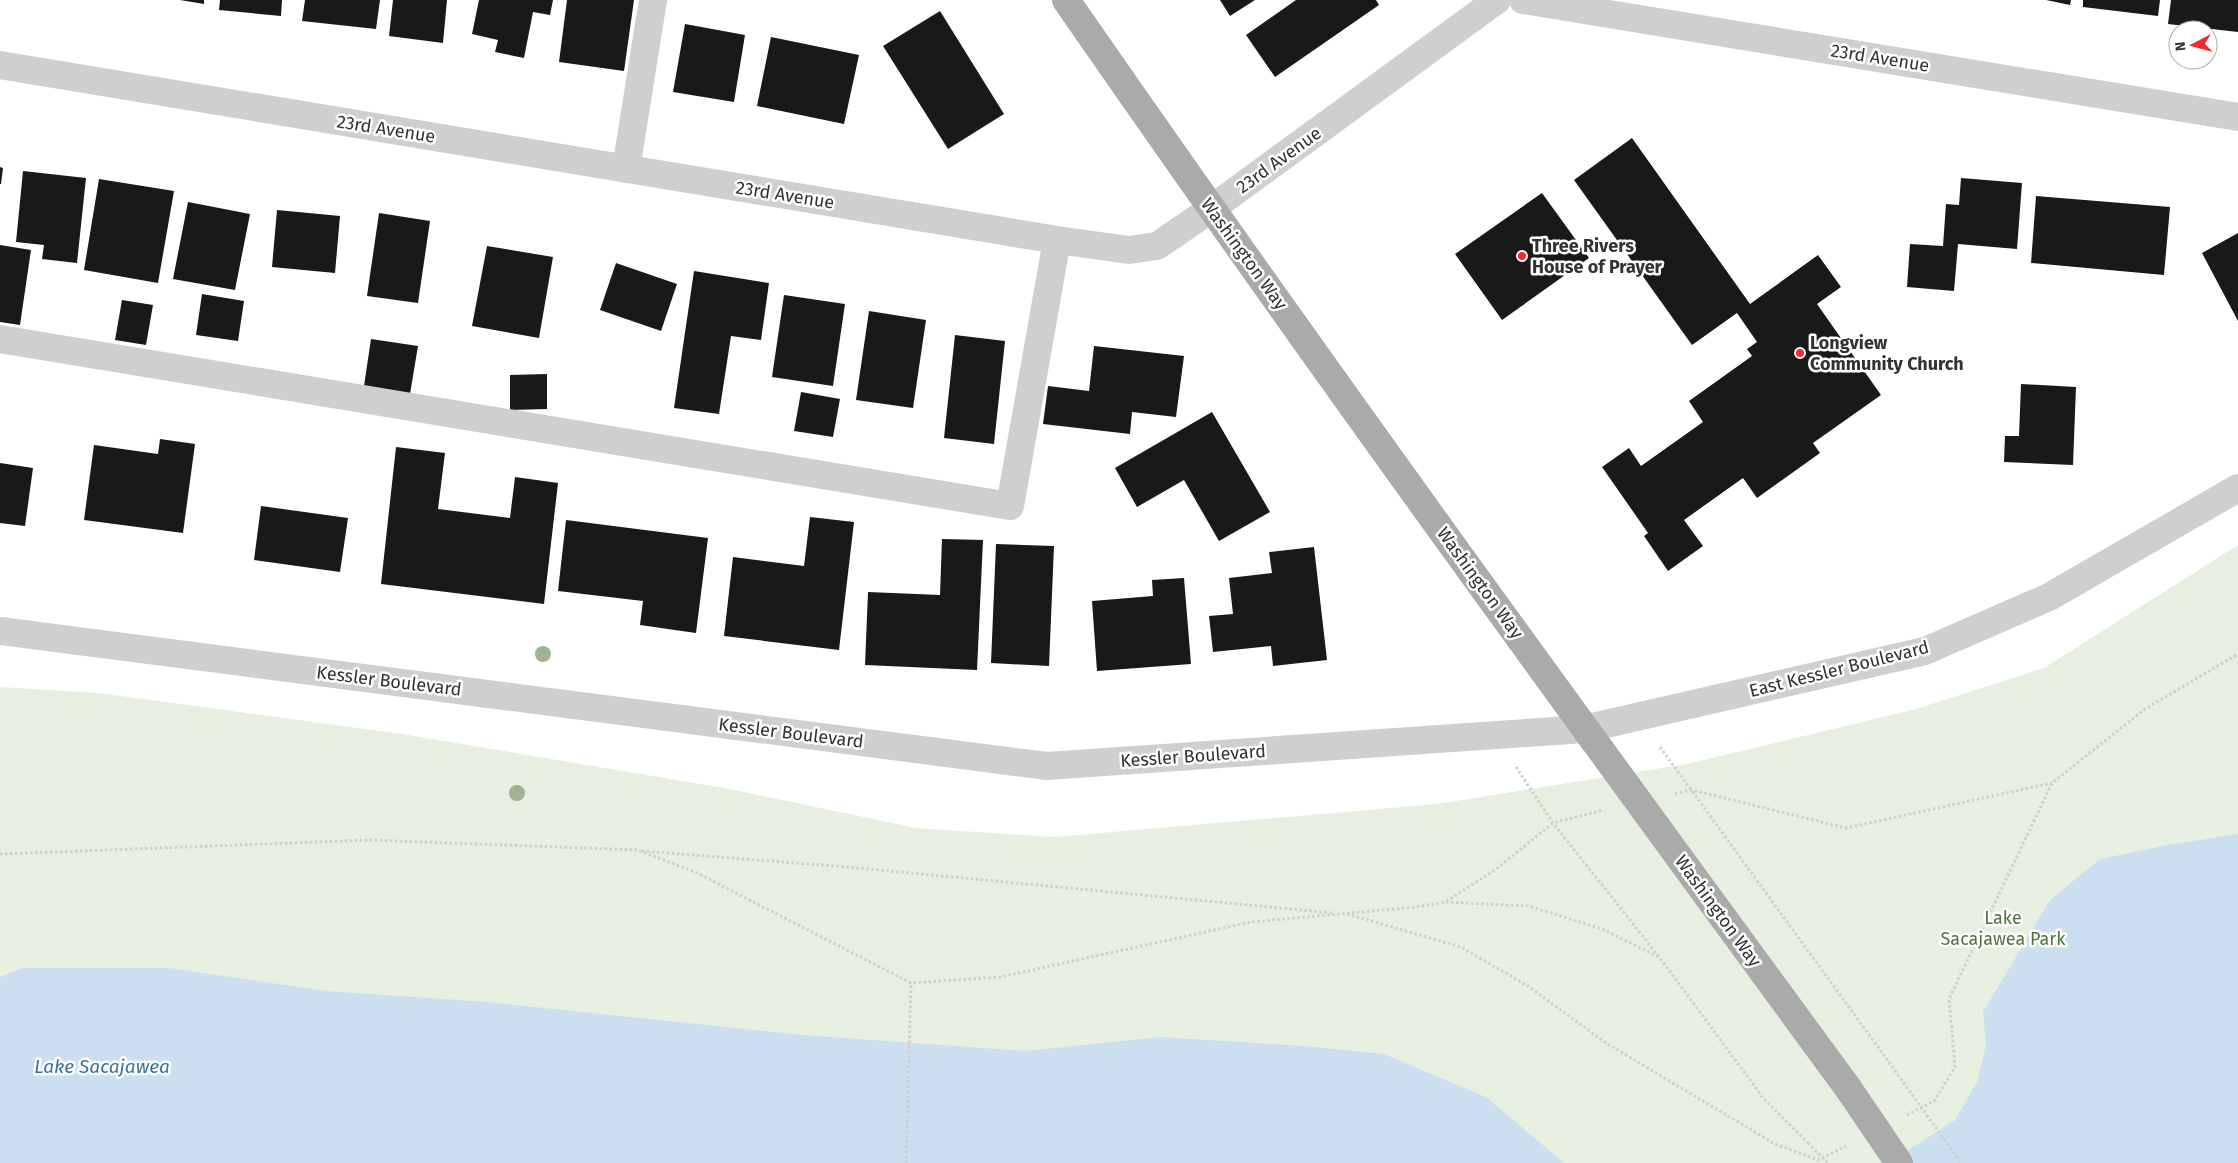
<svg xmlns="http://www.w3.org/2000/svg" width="2238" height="1163" viewBox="0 0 2238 1163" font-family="'Fira Sans',sans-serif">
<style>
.green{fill:#e7efe0}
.water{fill:#cbdff0}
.building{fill:#191919}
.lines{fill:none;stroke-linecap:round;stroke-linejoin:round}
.path{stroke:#cfcfcf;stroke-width:3;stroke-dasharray:2.5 2.5;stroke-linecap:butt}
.minor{stroke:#cfcfcf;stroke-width:28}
.major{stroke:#aaa;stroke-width:28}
.path-bridge{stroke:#cfcfcf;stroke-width:3;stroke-dasharray:2.5 2.5;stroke-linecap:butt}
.major-bridge{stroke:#aaa;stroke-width:28}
.tree{fill:#9fb293}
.poi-dot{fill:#f32a2b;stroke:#fff;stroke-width:2}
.labels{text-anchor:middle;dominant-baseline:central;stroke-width:5;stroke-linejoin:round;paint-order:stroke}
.street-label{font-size:18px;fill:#323232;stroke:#fff}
.poi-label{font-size:18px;font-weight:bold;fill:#323232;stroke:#fff;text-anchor:start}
.park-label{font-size:18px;fill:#51733b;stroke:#fff}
.water-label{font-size:19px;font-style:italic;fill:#386f9c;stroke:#fff}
</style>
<rect width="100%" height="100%" fill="#fff"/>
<!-- green -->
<path class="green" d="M2238 545V1163H0V687L99 693 402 734 730 789 916 828 1054 837 1437 804 1687 764 1916 709 2044 668Z"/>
<!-- water -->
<path class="water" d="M2238 834V1163H1888L1955 1120 1978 1080 1986 1044 1983 1012 2050 900 2100 859 2168 845Z
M23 968H169L326 991 487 1002 803 1035 1025 1051 1161 1037 1303 1046 1384 1054 1486 1097 1564 1163H0V977Z"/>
<!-- building -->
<path class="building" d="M180 0H204V4Z
M220 0H282L281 16 219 10Z
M305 0H380L376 29 302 21Z
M393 0H447L443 43 389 36Z
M479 0H553L550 15 533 12 524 58 495 52 498 40 472 34Z
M567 0H634L624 71 559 62Z
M1220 0H1255L1230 16Z
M1296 0H1376L1379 5 1275 77 1246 35Z
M2046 0H2071L2070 5Z
M2083 0H2160L2158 16 2083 7Z
M2171 0H2238V32L2168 24Z
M940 11 1004 114 948 149 883 46Z
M685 24 745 35 734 102 673 92Z
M771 37 859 55 844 124 757 106Z
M1632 138 1750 304 1818 255 1841 287 1817 304 1881 395 1813 443 1820 453 1757 498 1743 478 1684 520 1703 546 1668 571 1644 536 1648 533 1602 467 1629 448 1641 466 1703 422 1689 401 1752 356 1747 349 1757 342 1737 313 1692 345 1574 180Z
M0 167 3 168 1 184H0Z
M23 171 86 178 77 263 42 259 44 245 16 242Z
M1961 178 2022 183 2017 249 1958 244 1954 291 1907 287 1910 244 1943 246 1946 204 1959 205Z
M99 179 174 191 158 283 84 270Z
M1542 193 1589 258 1502 320 1455 254Z
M2036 196 2170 207 2164 275 2031 263Z
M188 202 250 214 235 290 173 279Z
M277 210 340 216 335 273 272 267Z
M379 213 430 221 418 303 367 296Z
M2238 233V321L2202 253Z
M0 245 31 250 20 325 0 322Z
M487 246 553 257 539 338 472 326Z
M616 263 677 284 661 331 600 310Z
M694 271 769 283 761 340 731 336 719 414 674 408Z
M202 294 244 301 238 341 196 335Z
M784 295 845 304 833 386 772 377Z
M122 300 153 305 146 345 115 340Z
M869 311 926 320 913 408 856 400Z
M955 335 1005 341 994 444 944 438Z
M371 339 418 346 410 394 364 386Z
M1094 346 1184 356 1176 417 1132 412 1130 434 1043 424 1048 386 1089 391Z
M547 374V409L510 410V375Z
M2021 384 2076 387 2073 465 2004 462 2005 436H2019Z
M801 392 840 399 833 437 794 431Z
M1212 412 1270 512 1219 541 1184 480 1137 507 1115 468Z
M160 439 195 444 183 533 84 520 94 445 158 454Z
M396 447 445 453 438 509 510 518 515 477 558 483 544 604 381 584Z
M0 463 33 468 25 526 0 523Z
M261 506 348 518 340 572 254 560Z
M810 517 854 522 839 650 724 636 733 557 804 566Z
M566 520 708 538 696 633 640 625 643 601 558 591Z
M942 539 983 540 977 670 865 665 868 592 940 595Z
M996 544 1054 546 1049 666 991 663Z
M1314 547 1327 660 1273 666 1271 646 1213 652 1209 616 1233 614 1229 578 1272 573 1269 552Z
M1184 578 1191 664 1097 671 1092 601 1153 596 1152 580Z"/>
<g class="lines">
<!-- path -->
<path class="path" d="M1660 747 1883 1054
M1516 767 1553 823 1660 958 1764 1099 1808 1143
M1675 794 1692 790 1846 828 2052 783
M642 851 847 867 1333 913
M0 854 370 840 638 850 695 872 911 983 1000 977 1251 922 1416 907 1445 902 1495 870 1553 823 1603 810
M1446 902 1529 906 1602 929 1659 957
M1347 914 1461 947 1528 986 1606 1043 1775 1144 1818 1160 1846 1146
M1907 1115 1934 1101 1955 1067 1949 999 2052 783 2145 709 2238 654
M906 1163 911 983"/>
<!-- minor -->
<path class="minor" d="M1523 0 2238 117
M0 65 1057 240 1129 250 1157 246 1211 209 1497 0
M626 169 653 0
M0 339 1010 506 1057 240
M0 631 1047 766 1584 729 1925 651 2049 597 2238 488"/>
<!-- major -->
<path class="major" d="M1066 0C1320 367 1584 728 1848 1088"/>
<!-- path-bridge -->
<path class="path-bridge" d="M1883 1054 1961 1163
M1808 1143 1828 1163"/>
<!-- major-bridge -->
<path class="major-bridge" d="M1848 1088 1899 1163"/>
</g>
<!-- trees -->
<g class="tree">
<circle cx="543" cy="654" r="8"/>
<circle cx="517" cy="793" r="8"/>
</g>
<!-- markers -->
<g class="poi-dot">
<circle cx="1522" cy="256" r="5"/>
<circle cx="1800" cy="353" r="5"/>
</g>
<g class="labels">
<!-- street labels -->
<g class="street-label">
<text transform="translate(1880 58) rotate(9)">23rd Avenue</text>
<text transform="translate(386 129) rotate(9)">23rd Avenue</text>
<text transform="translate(1279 160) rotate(-36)">23rd Avenue</text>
<text transform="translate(785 195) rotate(9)">23rd Avenue</text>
<text transform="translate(1244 254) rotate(54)">Washington Way</text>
<text transform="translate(1480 583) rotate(54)">Washington Way</text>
<text transform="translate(1839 669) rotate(-14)">East Kessler Boulevard</text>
<text transform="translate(389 681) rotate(7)">Kessler Boulevard</text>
<text transform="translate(791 733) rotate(7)">Kessler Boulevard</text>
<text transform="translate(1193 756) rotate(-4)">Kessler Boulevard</text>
<text transform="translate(1718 911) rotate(54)">Washington Way</text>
</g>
<!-- poi labels -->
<g class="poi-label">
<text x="1532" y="246">Three Rivers<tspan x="1532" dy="21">House of Prayer</tspan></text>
<text x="1810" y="343">Longview<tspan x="1810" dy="21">Community Church</tspan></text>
</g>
<!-- park labels -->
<g class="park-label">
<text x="2003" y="918">Lake<tspan x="2003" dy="21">Sacajawea Park</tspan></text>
</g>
<!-- water labels -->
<g class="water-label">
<text x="102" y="1066">Lake Sacajawea</text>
</g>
</g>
<!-- north arrow -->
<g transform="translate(2193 45) rotate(264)"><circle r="24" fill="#ffffff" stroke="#adadad"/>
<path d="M0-4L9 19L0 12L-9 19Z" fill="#f32a2b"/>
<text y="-8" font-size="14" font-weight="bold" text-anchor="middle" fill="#323232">N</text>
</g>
</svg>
